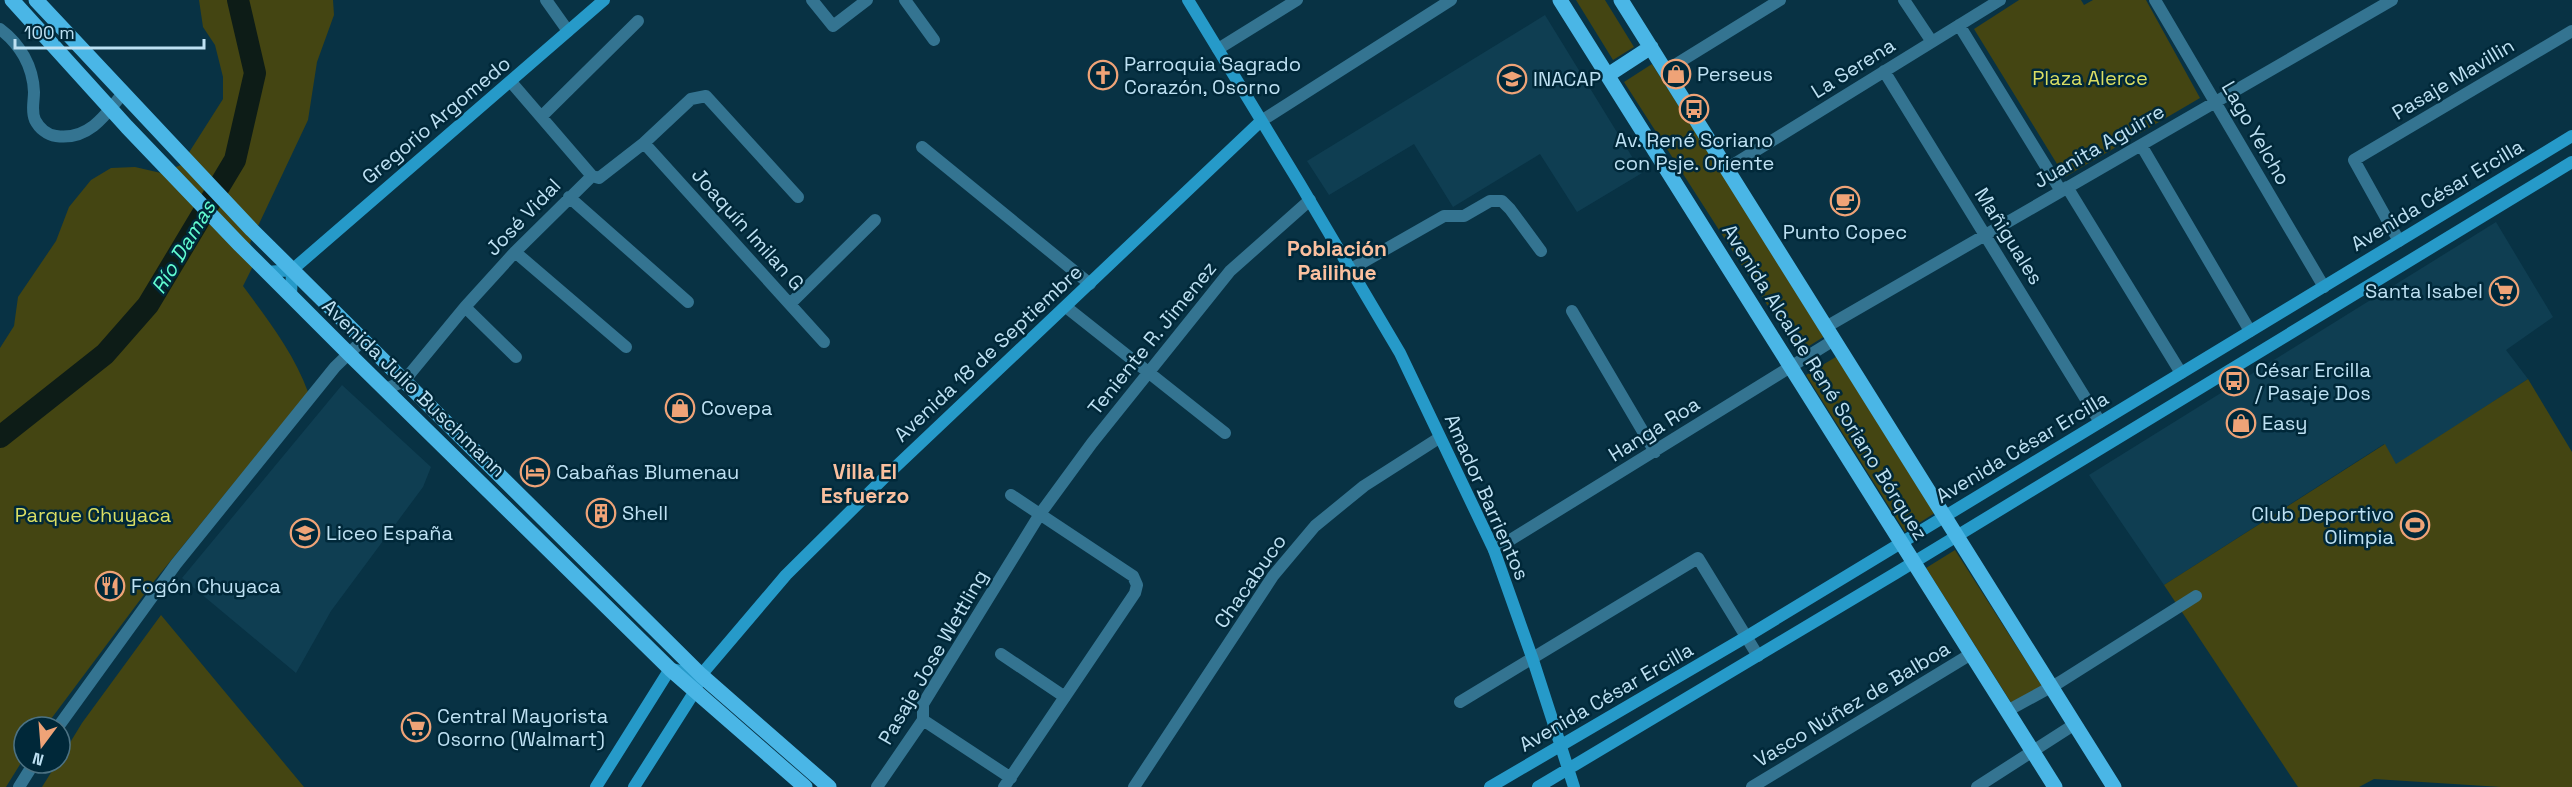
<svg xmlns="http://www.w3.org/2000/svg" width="2572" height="787" viewBox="0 0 2572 787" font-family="'Space Grotesk',sans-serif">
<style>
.built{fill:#0f3e52}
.green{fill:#444512}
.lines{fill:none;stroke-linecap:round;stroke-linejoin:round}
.river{stroke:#0d1c17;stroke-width:22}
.street{stroke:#347491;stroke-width:12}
.secondary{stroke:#269ac9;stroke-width:12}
.primary{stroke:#4ab6e6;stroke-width:15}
.labels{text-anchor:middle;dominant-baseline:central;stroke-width:5;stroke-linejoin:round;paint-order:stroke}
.poi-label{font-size:20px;fill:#bee1f3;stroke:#002839;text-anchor:start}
.street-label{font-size:20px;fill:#bee1f3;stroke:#002839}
.park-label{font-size:20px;fill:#dade63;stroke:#002839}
.water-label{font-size:21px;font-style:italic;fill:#62fdd1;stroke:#002839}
.neighbourhood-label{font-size:21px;font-weight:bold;fill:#fac09f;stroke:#002839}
</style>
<rect width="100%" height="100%" fill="#083244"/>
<!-- built -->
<path class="built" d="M1545 15 1642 173 1577 212 1540 154 1453 207 1414 144 1329 195 1307 161Z
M2496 222 2553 317 2506 350 2528 379 2396 465 2384 444 2164 585 2089 475Z
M342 385 431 467 423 487 331 611 296 673 182 578Z"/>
<!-- green -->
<path class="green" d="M199 0H333L334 15 317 62 308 120 250 243 256 260 243 286C268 320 294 353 308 392L155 580 45 727H24V758L6 787H0V348L14 326 18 297 56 241 69 207 91 180 111 168 135 167 161 173 181 165 223 99V77L215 45 203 27Z
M1576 0H1605L1634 47 1613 60Z
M2019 0H2081L2084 5 2093 0H2146L2200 98 2065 177 1974 29Z
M1652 64 1825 336 1798 353 1624 82Z
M1839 355 1938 511 1905 532 1806 375Z
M2528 379 2572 452V787H2501L2374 779 2359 787H2298L2164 585 2385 444 2396 464Z
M1955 550 2042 686 2012 704 1926 568Z
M161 615 304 787H42L57 763H60V759L82 723Z"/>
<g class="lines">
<!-- river -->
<path class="river" d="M0 437 105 354 148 305 235 160 255 73 238 0"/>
<!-- street -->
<path class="street" d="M546 0 568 31
M812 0 833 26 867 0
M905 0 934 40
M1904 0 1932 42
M2155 0 2324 287
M1959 25 2061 191
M0 29C20 44 33 66 34 92 34 102 31 111 35 120 39 128 47 135 56 136 88 141 106 115 123 93
M1218 49 1297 0
M1665 71 1780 0
M1884 71 2100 422
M511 82 592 176
M542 116 638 21
M1261 121 1451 0
M644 143 824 342
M2141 145 2250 331
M922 147 1090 284
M1726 169 2000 0
M2067 187 2181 373
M569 197 688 302
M2399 241 2354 160 2572 31
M515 252 626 347
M1351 269 1444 216H1464L1490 201H1502L1510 209 1541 251
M790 304 875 220
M465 307 516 357
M1066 307 1225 433
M1572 311 1655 452
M1826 327 2392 0
M386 389 404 381 465 307 515 252 592 176 599 178 644 143 691 99 706 96 798 197
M1494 550 1834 340
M1001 654 1065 697
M1460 702 1698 558 1758 656
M2007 711 2060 682 2196 596
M923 720 1011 778
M58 727 176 564 335 367 363 340
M19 787 34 763
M877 787 923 720V704L1040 514 1092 443 1230 271 1310 200
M1004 787 1135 593 1137 585 1133 576 1011 495
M1134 787 1273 576 1315 526 1364 486 1439 438
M1752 787 1971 654
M1977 787 2075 724"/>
<!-- secondary -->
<path class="secondary" d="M1188 0 1300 184 1400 353 1494 550 1533 660 1574 787
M292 270 604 0
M267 272 292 270 291 296
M596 787 670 669 701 675
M634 787 695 691 701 675 786 575 887 475 1261 121
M1490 787 1746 637 2572 136
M1538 787 1896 573 2572 162"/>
<!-- primary -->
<path class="primary" d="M12 0 127 127 239 244 349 354 670 669 805 787
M36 0 252 230 363 340 701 675 829 787
M1560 0 2055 787
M1621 0 2114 787
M1608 75 1651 47"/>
</g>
<!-- icons -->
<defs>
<g id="shop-ring" transform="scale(1.5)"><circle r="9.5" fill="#002839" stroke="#efa377" stroke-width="1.5"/><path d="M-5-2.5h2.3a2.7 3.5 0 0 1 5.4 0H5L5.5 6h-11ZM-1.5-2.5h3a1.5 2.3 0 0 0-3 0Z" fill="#efa377"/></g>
<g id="church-ring" transform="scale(1.5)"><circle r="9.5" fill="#002839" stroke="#efa377" stroke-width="1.5"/><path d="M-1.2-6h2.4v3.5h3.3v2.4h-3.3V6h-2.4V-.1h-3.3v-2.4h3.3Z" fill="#efa377"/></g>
<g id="university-ring" transform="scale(1.5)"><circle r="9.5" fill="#002839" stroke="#efa377" stroke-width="1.5"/><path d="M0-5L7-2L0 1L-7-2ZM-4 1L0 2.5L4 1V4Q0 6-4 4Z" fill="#efa377"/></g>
<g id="bus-ring" transform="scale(1.5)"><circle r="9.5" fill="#002839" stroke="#efa377" stroke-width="1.5"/><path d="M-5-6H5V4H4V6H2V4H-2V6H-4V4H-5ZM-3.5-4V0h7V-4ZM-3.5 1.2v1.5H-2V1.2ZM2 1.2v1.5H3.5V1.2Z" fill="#efa377"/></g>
<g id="cafe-ring" transform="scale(1.5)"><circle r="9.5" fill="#002839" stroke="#efa377" stroke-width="1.5"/><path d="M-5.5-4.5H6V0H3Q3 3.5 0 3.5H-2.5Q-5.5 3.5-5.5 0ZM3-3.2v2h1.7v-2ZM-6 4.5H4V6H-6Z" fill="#efa377"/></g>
<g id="supermarket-ring" transform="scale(1.5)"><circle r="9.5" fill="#002839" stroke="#efa377" stroke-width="1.5"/><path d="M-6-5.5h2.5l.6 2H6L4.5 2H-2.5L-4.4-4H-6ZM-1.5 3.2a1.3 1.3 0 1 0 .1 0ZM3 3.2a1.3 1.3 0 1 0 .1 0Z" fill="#efa377"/></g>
<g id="hotel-ring" transform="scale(1.5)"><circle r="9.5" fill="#002839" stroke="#efa377" stroke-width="1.5"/><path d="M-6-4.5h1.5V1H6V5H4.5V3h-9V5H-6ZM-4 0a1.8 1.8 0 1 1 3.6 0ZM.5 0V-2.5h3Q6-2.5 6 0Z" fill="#efa377"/></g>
<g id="building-ring" transform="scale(1.5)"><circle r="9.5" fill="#002839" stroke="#efa377" stroke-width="1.5"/><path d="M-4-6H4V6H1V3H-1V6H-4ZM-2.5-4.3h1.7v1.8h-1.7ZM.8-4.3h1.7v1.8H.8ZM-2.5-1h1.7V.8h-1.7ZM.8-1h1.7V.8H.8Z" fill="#efa377"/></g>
<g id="stadium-ring" transform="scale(1.5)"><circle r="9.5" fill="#002839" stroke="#efa377" stroke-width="1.5"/><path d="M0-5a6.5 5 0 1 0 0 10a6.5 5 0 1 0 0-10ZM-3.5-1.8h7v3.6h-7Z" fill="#efa377"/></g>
<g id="school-ring" transform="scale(1.5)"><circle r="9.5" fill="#002839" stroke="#efa377" stroke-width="1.5"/><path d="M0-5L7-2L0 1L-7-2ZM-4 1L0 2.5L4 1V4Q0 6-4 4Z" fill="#efa377"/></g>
<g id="restaurant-ring" transform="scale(1.5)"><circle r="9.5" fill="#002839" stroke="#efa377" stroke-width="1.5"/><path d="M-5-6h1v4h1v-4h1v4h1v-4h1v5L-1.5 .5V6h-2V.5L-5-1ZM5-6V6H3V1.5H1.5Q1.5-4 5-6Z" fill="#efa377"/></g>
</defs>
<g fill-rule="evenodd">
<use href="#shop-ring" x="1676" y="74"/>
<use href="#church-ring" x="1103" y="75"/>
<use href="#university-ring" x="1512" y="79"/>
<use href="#bus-ring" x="1694" y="109"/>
<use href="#cafe-ring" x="1845" y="201"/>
<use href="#supermarket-ring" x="2504" y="291"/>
<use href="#bus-ring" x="2234" y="381"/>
<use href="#shop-ring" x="680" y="408"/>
<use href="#shop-ring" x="2241" y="423"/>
<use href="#hotel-ring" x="535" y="472"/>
<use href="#building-ring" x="601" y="513"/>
<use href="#stadium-ring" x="2415" y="525"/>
<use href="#school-ring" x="305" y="533"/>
<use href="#restaurant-ring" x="110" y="586"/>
<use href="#supermarket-ring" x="416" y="727"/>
</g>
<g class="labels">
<!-- poi labels -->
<g class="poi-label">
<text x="1124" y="64">Parroquia Sagrado<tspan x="1124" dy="23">Corazón, Osorno</tspan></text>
<text x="1697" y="74">Perseus</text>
<text x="1533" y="79">INACAP</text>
<text x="1694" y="140" text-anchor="middle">Av. René Soriano<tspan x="1694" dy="23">con Psje. Oriente</tspan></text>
<text x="1845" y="232" text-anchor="middle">Punto Copec</text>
<text x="2483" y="291" text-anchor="end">Santa Isabel</text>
<text x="2255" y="370">César Ercilla<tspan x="2255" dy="23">/ Pasaje Dos</tspan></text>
<text x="701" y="408">Covepa</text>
<text x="2262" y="423">Easy</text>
<text x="556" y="472">Cabañas Blumenau</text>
<text x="622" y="513">Shell</text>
<text x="2394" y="514" text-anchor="end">Club Deportivo<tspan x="2394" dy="23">Olimpia</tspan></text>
<text x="326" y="533">Liceo España</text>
<text x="131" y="586">Fogón Chuyaca</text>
<text x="437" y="716">Central Mayorista<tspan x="437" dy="23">Osorno (Walmart)</tspan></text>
</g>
<!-- street labels -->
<g class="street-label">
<text transform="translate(1853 68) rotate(-32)">La Serena</text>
<text transform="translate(2453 79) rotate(-31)">Pasaje Mavillin</text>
<text transform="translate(436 120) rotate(-40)">Gregorio Argomedo</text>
<text transform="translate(2256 133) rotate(60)">Lago Yelcho</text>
<text transform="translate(2099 146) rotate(-30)">Juanita Aguirre</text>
<text transform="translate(2437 195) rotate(-31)">Avenida César Ercilla</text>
<text transform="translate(523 217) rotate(-46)">José Vidal</text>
<text transform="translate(748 229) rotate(48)">Joaquín Imilan G</text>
<text transform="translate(2009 236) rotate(58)">Mañiguales</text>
<text transform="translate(1152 338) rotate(-51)">Teniente R. Jimenez</text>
<text transform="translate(988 353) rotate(-43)">Avenida 18 de Septiembre</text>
<text transform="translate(1825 382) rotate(58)">Avenida Alcalde René Soriano Bórquez</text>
<text transform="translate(414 388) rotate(44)">Avenida Julio Buschmann</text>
<text transform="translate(1654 429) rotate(-32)">Hanga Roa</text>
<text transform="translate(2022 447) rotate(-31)">Avenida César Ercilla</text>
<text transform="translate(1487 497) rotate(66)">Amador Barrientos</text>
<text transform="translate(1250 581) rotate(-55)">Chacabuco</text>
<text transform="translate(933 657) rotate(-60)">Pasaje Jose Wettling</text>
<text transform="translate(1606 697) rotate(-30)">Avenida César Ercilla</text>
<text transform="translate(1852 704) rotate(-31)">Vasco Núñez de Balboa</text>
</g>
<!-- park labels -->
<g class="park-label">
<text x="2090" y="78">Plaza Alerce</text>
<text x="93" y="515">Parque Chuyaca</text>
</g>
<!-- water labels -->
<g class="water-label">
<text transform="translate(183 247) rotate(-59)">Río Damas</text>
</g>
<!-- neighbourhood labels -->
<g class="neighbourhood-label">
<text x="1337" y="248">Población<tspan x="1337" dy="24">Pailihue</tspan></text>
<text x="865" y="471">Villa El<tspan x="865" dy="24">Esfuerzo</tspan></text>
</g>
</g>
<!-- north arrow -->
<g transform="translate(42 745) rotate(196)"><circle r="28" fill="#002839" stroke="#4c7283" stroke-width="1.5"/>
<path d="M0-4.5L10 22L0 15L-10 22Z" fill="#efa377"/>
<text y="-9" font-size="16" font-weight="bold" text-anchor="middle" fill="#bee1f3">N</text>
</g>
<!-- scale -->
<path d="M15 39v9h189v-9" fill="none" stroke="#bee1f3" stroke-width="3"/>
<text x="24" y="39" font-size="18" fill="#bee1f3" stroke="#002839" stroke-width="4.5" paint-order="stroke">100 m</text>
</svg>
